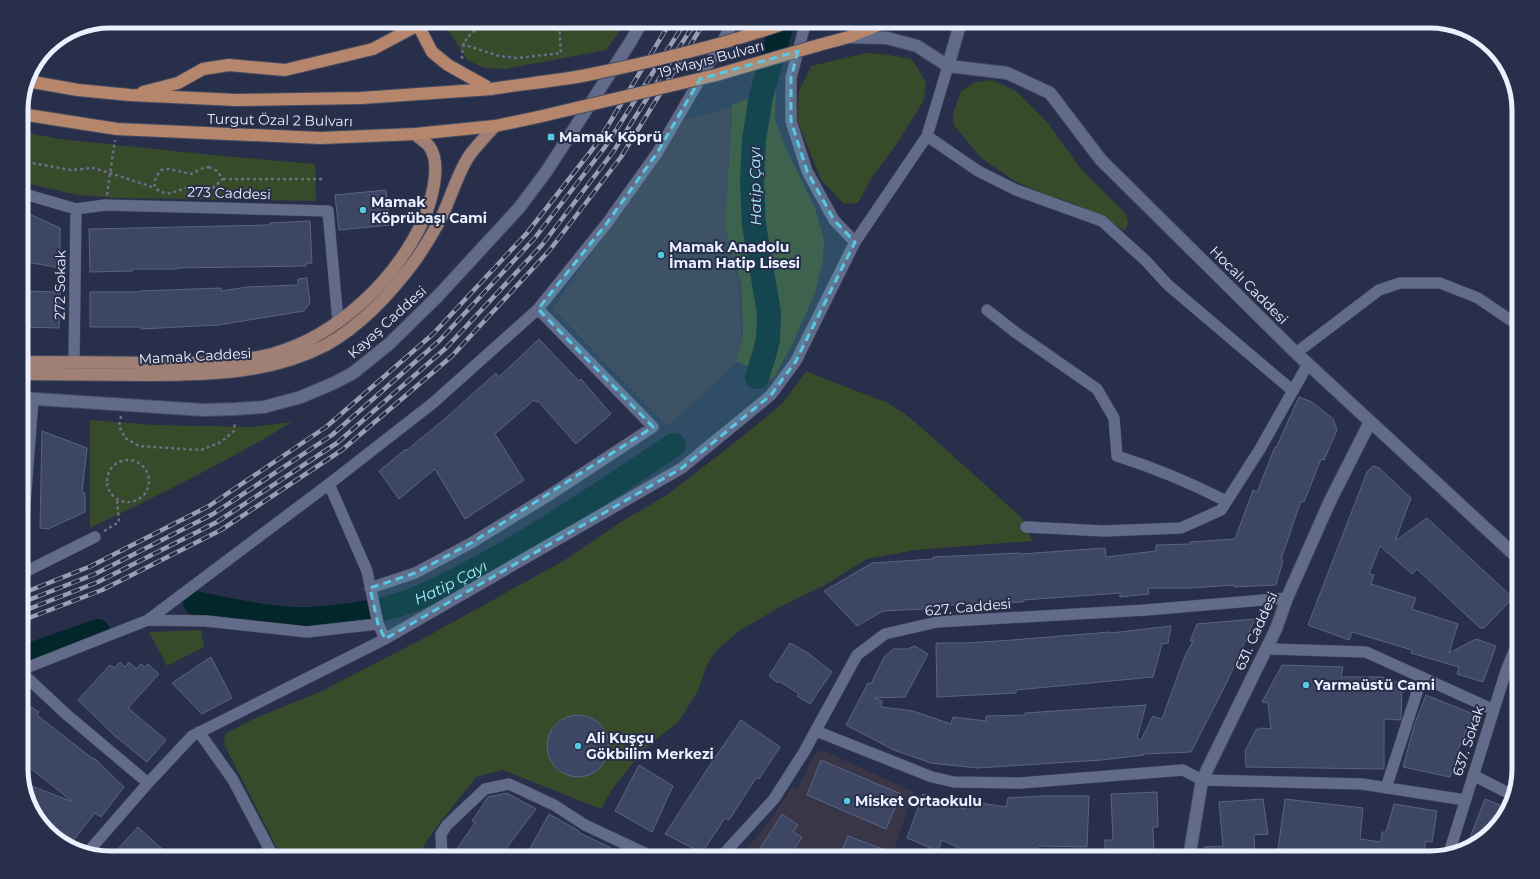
<svg xmlns="http://www.w3.org/2000/svg" width="1540" height="879" viewBox="0 0 1540 879" font-family="Montserrat,sans-serif">
<style>
.education{fill:#383647}
.green{fill:#374a2a}
.lines{fill:none;stroke-linecap:round;stroke-linejoin:round}
.river{stroke:#03262b;stroke-width:24}
.building{fill:#3d4662;stroke:#5a6482}
.minor-casing{stroke:#454b61;stroke-width:12}
.tertiary-casing{stroke:#454b61;stroke-width:14}
.primary-casing{stroke:#454b61;stroke-width:14}
.trunk-casing{stroke:#454b61;stroke-width:14}
.path{stroke:#696f86;stroke-width:2.5;stroke-dasharray:3 3;stroke-linecap:butt}
.minor{stroke:#626c8a;stroke-width:11}
.tertiary{stroke:#626c8a;stroke-width:12}
.primary{stroke:#a07f74;stroke-width:12}
.trunk{stroke:#b5866c;stroke-width:12}
.rail-casing{stroke:#989fb2;stroke-width:4.5}
.rail{stroke:#272f4a;stroke-width:3;stroke-dasharray:9;stroke-linecap:butt}
.trunk-bridge-casing{stroke:#454b61;stroke-width:14;stroke-linecap:butt}
.trunk-bridge{stroke:#b5866c;stroke-width:12}
.marked{fill:#57c9e2;fill-opacity:0.2;stroke:#57c9e2;stroke-width:3;stroke-dasharray:8 5;stroke-linejoin:round}
.poi-dot{fill:#57c9e2;stroke:#272f4a;stroke-width:1.5}
.labels{text-anchor:middle;dominant-baseline:central;stroke-width:4;stroke-linejoin:round;paint-order:stroke}
.street-label{font-size:14px;fill:#ebf0fe;stroke:#272f4a}
.poi-label{font-size:14px;font-weight:bold;fill:#ebf0fe;stroke:#272f4a;text-anchor:start}
.water-label{font-size:15px;font-style:italic;fill:#a5f2fe;stroke:#272f4a}
.rim{fill:none;stroke:#ebf0fe;stroke-width:5}
</style>
<rect width="100%" height="100%" fill="#272f4a"/>
<!-- education -->
<path class="education" d="M731 107 725 227 739 283 741 335 737 362 668 426 553 309 681 121Z
M822 750 914 792 891 858H738L769 822 792 787 797 790 813 756Z"/>
<!-- green -->
<path class="green" d="M447 21H624L618 34 606 50 506 69 484 68 467 60 449 31Z
M866 53 889 55 911 59 917 67 926 83 924 100 898 142 871 179 858 203 844 204 821 180 797 120 799 91 811 66Z
M992 80 1016 91 1048 123 1081 169 1126 214 1128 223 1125 231 1105 218 1072 203 1047 195 1016 182 980 157 954 125 953 113 961 91 976 82Z
M776 88 775 120 785 146 815 208 824 240 823 261 815 293 793 343 773 379 736 361 743 334 741 284 725 227 732 105Z
M21 132 60 139 212 155 315 164 316 201 116 198 77 195 21 182Z
M806 371 838 384 886 402 905 414 922 428 1022 518 1032 541 915 550 867 559 825 585 780 607 739 631 714 653 706 667 698 691 679 721 643 750 611 791 601 809 503 770 476 777 435 829 423 847 425 858H282L224 744 225 734 251 720 322 691 428 636 565 560 624 520 667 495 743 436 783 403Z
M90 420 155 425 253 427 292 422C227 462 159 495 90 528Z
M201 630 204 647 167 666 149 632Z"/>
<g class="lines">
<!-- river -->
<g class="river">
<path d="M757 377 765 352 768 339 769 313 754 225 752 183 754 140 761 96 783 21"/>
<path id="s1" d="M195 603C234 611 272 620 311 619 341 617 373 613 401 604 429 595 454 581 480 567 547 531 610 487 674 445"/>
<path d="M21 658 98 631"/>
</g>
</g>
<!-- building -->
<path class="building" d="M386 190 390 225 339 230 335 195Z
M27 213 60 228V268L21 261V225Z
M310 221 312 263H306V266L177 268V269H132V271L90 272 89 229 270 225V223Z
M307 278 310 303 304 311 218 325 141 329V327H90V292H140V291L221 288V291L247 287 298 285V279Z
M21 291 60 292 59 328 21 327Z
M539 339 579 381 581 379 611 414 576 444 538 401 536 402 534 400 495 434 524 480 465 519 435 469 399 499 379 471 406 449 407 450 447 417 496 373 499 377Z
M1299 397 1312 402 1333 419 1337 430 1324 460 1321 459 1304 502 1301 501 1281 559 1283 560 1276 585 1234 587V585L1193 588H1148L1149 594 1120 597V593L1023 600V602L923 606V609L883 611 857 626 824 591 872 563 933 559V557L1020 553 1021 554 1105 548 1106 557 1156 551V545L1190 544V542L1235 539 1253 490 1257 492 1275 447 1276 448Z
M42 431 87 448 82 492 85 493V512L48 529 40 528Z
M1373 466 1379 468 1411 498 1395 541 1427 518 1513 598 1484 628H1480L1417 569 1412 574 1380 546 1369 574 1374 575 1371 584 1416 598 1412 609 1458 624 1449 653 1476 639 1496 646 1483 682 1457 674 1459 667 1411 653 1412 650 1352 632 1349 640 1308 625 1367 472Z
M1255 619 1227 682 1191 752 1143 754 1144 755 1102 760 977 768 931 763 894 750 846 725 868 683 871 684 884 657 893 649H907L915 646 928 654 905 697 874 698 882 701 881 707 913 711 951 724 953 717 986 721V716L1026 715 1025 713 1146 705 1137 738 1141 740 1153 716 1162 719 1185 656 1193 641H1190L1197 624Z
M1171 626 1168 643 1162 644 1153 677 1016 690V693L937 697 936 643H967L1012 640 1110 632 1111 633Z
M790 643 808 653 832 672 810 704 797 696 799 694 779 681 778 683 769 676Z
M211 657 232 698 202 714 172 683Z
M120 662 125 667 129 662 136 669 141 664 145 667 148 664 159 674 128 708 166 740 147 762 115 736 78 700 110 665 114 668Z
M1282 665 1343 667 1341 677H1381L1402 684 1401 720 1384 719V769L1246 767 1245 751 1256 730 1260 728 1271 729 1268 703 1262 702Z
M1426 695 1473 714 1458 750 1459 751 1450 777 1403 767 1414 726Z
M21 700 39 712 37 715 93 759 94 758 124 787 101 817 95 813 68 847 36 818 24 783 73 802 21 761Z
M547 746a31 31 0 1 1 62 0a31 31 0 1 1-62 0Z
M741 720 780 747 759 779 756 778 729 820 725 818 702 853 665 834 712 762Z
M821 760 901 794 886 829 807 795Z
M639 765 673 786 652 832 615 811Z
M1157 792 1158 827H1153L1154 858H1105V840H1113L1111 794Z
M507 793 536 809 499 858H457L456 850 475 823 472 821 488 797Z
M923 794 964 809 968 801 1006 807 1008 798 1041 796H1089L1087 847 1038 846 1037 850H963L942 840 938 851 907 838Z
M1263 799 1268 834 1254 835 1255 858H1205L1204 847 1223 846 1219 802Z
M1285 799 1363 808 1360 839 1381 842 1382 832H1386L1394 804 1437 811 1432 842 1426 841 1423 858H1373V855L1311 849V853L1278 849Z
M1485 799 1508 808 1507 813 1475 846 1466 848Z
M549 814 579 831 578 832 631 858H538L528 852Z
M782 814 798 825 793 832 802 837 789 858H754Z
M138 827 172 858H123L116 851Z
M848 836 904 857V858H839Z"/>
<g class="lines">
<!-- minor casing -->
<g class="minor-casing">
<path id="minor" d="M806 21 791 78V121L807 171 834 220 855 242
M927 136 978 171 1016 190 1102 221 1146 261 1168 285 1293 391
M21 193 76 209 105 205 328 211 338 321
M987 310 1015 332 1097 389 1114 418 1117 456C1155 468 1191 483 1226 501
M1296 353 1379 290 1400 283H1440L1478 298 1519 326
M74 362 76 209
M329 484 367 571 378 624 385 639
M1026 527 1104 531 1181 528 1221 510 1260 449 1308 364
M21 557 33 399
M21 574 95 537
M370 588 415 573 471 543 551 494 653 427 538 309
M148 620 329 484 433 403 538 309 607 223 657 153 734 21
M1266 649 1366 652 1494 710
M21 670 148 620 206 621 307 632 378 624
M21 672 66 714 148 783
M816 731 932 777 954 782 1020 783 1183 770 1202 780 1362 784 1465 800
M199 732 233 780 274 858
M1473 775 1512 795
M1386 788 1422 677
M88 852 148 783 192 736 385 639 682 468 771 395 796 361 855 242 927 136 948 66
M1449 853 1506 671 1519 639
M442 858 441 834 447 825 485 789 509 784 554 805 585 825 655 858
M720 858 774 799 804 752 857 655 885 634 937 622 1146 610 1287 598"/>
</g>
<!-- tertiary casing -->
<g class="tertiary-casing">
<path id="tertiary" d="M849 37 887 38 917 46 948 66 1007 73 1050 93 1101 160 1296 353 1519 559
M948 66 961 21
M21 398 204 410 235 409 264 407 301 397 334 383 353 373 389 344 437 297 519 208 546 172 631 41 642 21
M1189 858 1202 780 1276 629 1287 598 1330 501 1370 422"/>
</g>
<!-- primary casing -->
<g class="primary-casing">
<path id="primary" d="M21 362C63 362 104 362 145 363 187 363 232 364 272 354 338 336 398 278 425 216 432 198 442 163 429 146 426 142 419 138 415 134
M21 374C64 374 106 375 148 375 208 375 271 374 326 345 362 325 393 291 417 258 426 244 436 229 443 214 452 194 458 173 469 156 477 145 486 136 495 126"/>
</g>
<!-- trunk casing -->
<g class="trunk-casing">
<path id="trunk" d="M819 45 849 37 888 21
M27 81 78 90 130 95 236 100 361 98 491 89
M143 92 178 83 203 69 229 65 285 70 373 49 418 25 432 52 448 65 491 89
M21 114 117 129 321 138 415 134 495 126 538 117"/>
</g>
<!-- path -->
<path class="path" d="M462 44 499 56 517 58 561 53 559 21
M462 59C462 36 471 35 486 21
M21 161 71 170 93 168 110 173 155 188
M209 167 217 171 223 179 208 192C203 191 197 187 192 187 176 188 171 200 155 188 154 180 156 176 161 170L169 169 191 174 203 168Z
M223 179H325
M107 195 115 140
M121 416 119 426 125 438 139 446 201 450 221 442 234 431 235 421
M107 481a21 21 0 1 1 42 0a21 21 0 1 1-42 0Z
M104 531 119 522 117 500"/>
<!-- minor -->
<use href="#minor" class="minor"/>
<!-- tertiary -->
<use href="#tertiary" class="tertiary"/>
<!-- primary -->
<use href="#primary" class="primary"/>
<!-- trunk -->
<use href="#trunk" class="trunk"/>
<!-- rail casing -->
<g class="rail-casing">
<path id="rail" d="M21 594 91 566 209 506 326 427 433 334 527 233 598 142 671 21
M21 603 95 574 213 514 332 435 439 341 534 239 605 147 686 21
M21 612 98 582 217 522 337 443 446 348 542 245 613 152 696 21
M21 621 102 590 221 530 342 450 452 356 549 251 621 157 705 21"/>
</g>
<!-- rail -->
<use href="#rail" class="rail"/>
<!-- trunk-bridge casing -->
<g class="trunk-bridge-casing">
<path id="trunk-bridge" d="M491 89C523 84 555 81 587 75 656 61 725 45 791 21
M538 117 716 75 819 45"/>
</g>
<!-- trunk-bridge -->
<use href="#trunk-bridge" class="trunk-bridge"/>
</g>
<!-- marked area -->
<path class="marked" d="M798 51 791 78V121L807 171 834 220 855 242 796 361 771 395 682 468 385 639 378 624 370 588 415 573 471 543 653 427 538 309 607 223 657 153 700 79Z"/>
<!-- markers -->
<g class="poi-dot">
<rect x="547" y="133" width="8" height="8" rx="2"/>
<circle cx="363" cy="210" r="4"/>
<circle cx="661" cy="255" r="4"/>
<circle cx="1306" cy="685" r="4"/>
<circle cx="578" cy="746" r="4"/>
<circle cx="847" cy="801" r="4"/>
</g>
<g class="labels">
<!-- street labels -->
<g class="street-label">
<text transform="translate(711 59) rotate(-15)">19 Mayıs Bulvarı</text>
<text transform="translate(280 120) rotate(1)">Turgut Özal 2 Bulvarı</text>
<text transform="translate(229 193) rotate(2)">273 Caddesi</text>
<text transform="translate(60 285) rotate(-89)">272 Sokak</text>
<text transform="translate(1249 285) rotate(45)">Hocalı Caddesi</text>
<text transform="translate(387 322) rotate(-42)">Kayaş Caddesi</text>
<text transform="translate(195 356) rotate(-3)">Mamak Caddesi</text>
<text transform="translate(968 607) rotate(-5)">627. Caddesi</text>
<text transform="translate(1256 631) rotate(-66)">631. Caddesi</text>
<text transform="translate(1468 741) rotate(-72)">637. Sokak</text>
</g>
<!-- poi labels -->
<g class="poi-label">
<text x="559" y="137">Mamak Köprü</text>
<text x="371" y="202">Mamak<tspan x="371" dy="16">Köprübaşı Cami</tspan></text>
<text x="669" y="247">Mamak Anadolu<tspan x="669" dy="16">İmam Hatip Lisesi</tspan></text>
<text x="1314" y="685">Yarmaüstü Cami</text>
<text x="586" y="738">Ali Kuşçu<tspan x="586" dy="16">Gökbilim Merkezi</tspan></text>
<text x="855" y="801">Misket Ortaokulu</text>
</g>
<!-- water labels -->
<g class="water-label">
<text transform="translate(755 186) rotate(-91)">Hatip Çayı</text>
<text stroke="none"><textPath href="#s1" startOffset="263">Hatip Çayı</textPath></text>
</g>
</g>
<!-- crop -->
<path d="M0 0H1540V879H0ZM110 28H1430A82 82 0 0 1 1512 110V769A82 82 0 0 1 1430 851H110A82 82 0 0 1 28 769V110A82 82 0 0 1 110 28Z" fill="#272f4a" fill-rule="evenodd"/>
<path class="rim" d="M110 28H1430A82 82 0 0 1 1512 110V769A82 82 0 0 1 1430 851H110A82 82 0 0 1 28 769V110A82 82 0 0 1 110 28Z"/>
</svg>
